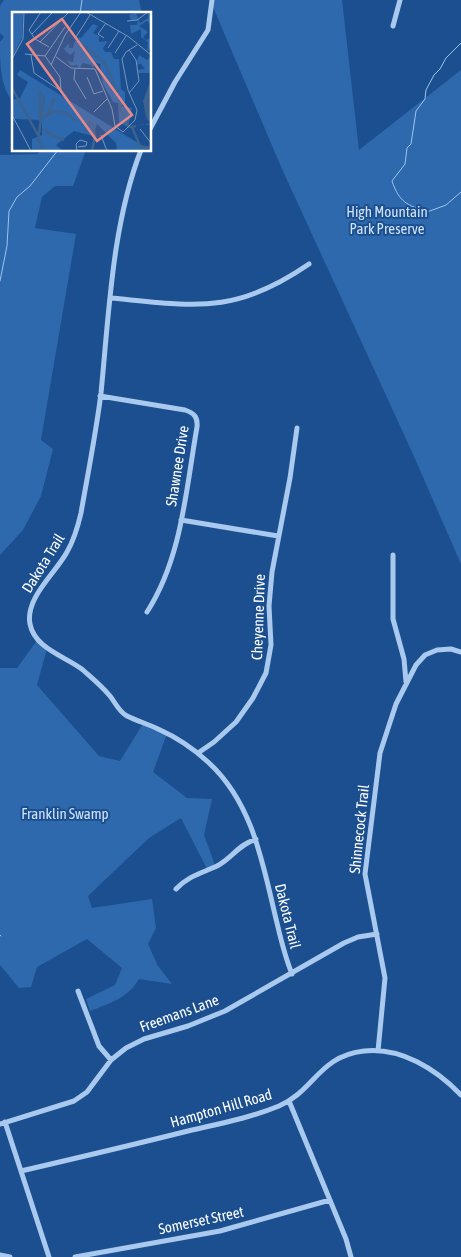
<svg xmlns="http://www.w3.org/2000/svg" width="461" height="1257" viewBox="0 0 461 1257" font-family="'Asap Condensed',sans-serif">
<style>
.green{fill:#2e69ad}
.lines{fill:none;stroke-linecap:round;stroke-linejoin:round}
.stream{stroke:#9cc4f0;stroke-width:1}
.minor{stroke:#a9c9ee;stroke-width:5}
.labels{text-anchor:middle;dominant-baseline:central;stroke-width:4;stroke-linejoin:round;paint-order:stroke}
.park-label{font-size:15px;fill:#cfe3fa;stroke:#1b4f8f}
.street-label{font-size:15px;fill:#fff;stroke:#1b4f8f}
.inset-river{fill:none;stroke:#3c6290;stroke-width:2.5}
.inset-road{fill:none;stroke:#7695bc;stroke-width:1}
.view{fill:#e88989;fill-opacity:0.15;stroke:#e88989;stroke-width:2.5}
.inset-edge{fill:none;stroke:#fff;stroke-width:2.5}
</style>
<rect width="100%" height="100%" fill="#1b4f8f"/>
<!-- green -->
<path class="green" d="M4 0H139L142 14H14V102C0 89 0 62 0 42L4 37 0 33V6Z
M210 0H342L359 150 461 70V564L412 452 282 169Z
M39 150H86L73 186H55L42 197 35 228 76 234 41 440 53 449 41 496 23 530 0 555V155L38 154Z
M38 639 48 645 37 685 99 756 120 761 144 722 168 731 153 772 187 798 212 799 204 835 215 865 207 869 181 818 149 838 88 896 92 908 152 899 156 928 148 944 158 966 172 984 139 979C127 999 110 1003 90 1011L86 999 115 985 122 968 87 939 37 967 31 987 19 988 0 965V668H17Z"/>
<g class="lines">
<!-- stream -->
<path class="stream" d="M80 14 82 0
M461 43 446 58 440 69 434 75 426 90 425 99 416 111 411 144 407 148 405 164 392 181C399 202 407 205 427 212L446 205 461 192
M0 281 7 246 9 211 17 197 30 186 58 150
M0 935 1 936"/>
<!-- minor -->
<path class="minor" d="M393 26 400 0
M150 129 175 82 208 30 212 0
M141 150C112 225 109 313 101 393 96 433 88 473 81 513 78 526 74 540 67 552 55 574 25 598 30 624 35 649 65 656 83 670 92 678 102 686 110 696 115 702 119 712 127 716 137 721 148 724 158 729 176 737 194 749 208 762 254 804 263 866 277 923 281 940 285 957 292 974
M111 298C196 306 235 315 309 264
M100 396 185 410C194 413 198 417 197 427 186 489 182 558 147 612
M181 520 278 536
M393 555V619L404 659 406 682
M198 753 214 742 236 722 253 698 266 673 271 645 269 606 272 572 290 478 297 428
M176 889C188 876 202 873 217 866 232 858 238 845 256 839
M78 991 99 1046 111 1060
M378 1051 385 978 365 874 380 753 396 704 416 665 425 655 437 650 451 649 461 652
M289 1101 346 1239 351 1257
M5 1122 49 1257
M0 1124 74 1101 87 1092 111 1060 126 1048 144 1039 188 1026 225 1011 344 943 358 937 377 934
M21 1171C77 1158 132 1145 188 1131 218 1124 250 1118 279 1106 314 1091 319 1056 364 1051 401 1047 436 1069 461 1095
M0 1255 10 1257
M75 1257 220 1231 330 1200"/>
</g>
<g class="labels">
<!-- park labels -->
<g class="park-label">
<text x="387" y="211">High Mountain<tspan x="387" dy="17">Park Preserve</tspan></text>
<text x="65" y="813">Franklin Swamp</text>
</g>
<!-- street labels -->
<g class="street-label">
<text transform="translate(177 466) rotate(-81)">Shawnee Drive</text>
<text transform="translate(43 563) rotate(-58)">Dakota Trail</text>
<text transform="translate(258 617) rotate(-88)">Cheyenne Drive</text>
<text transform="translate(359 829) rotate(-84)">Shinnecock Trail</text>
<text transform="translate(288 916) rotate(76)">Dakota Trail</text>
<text transform="translate(179 1013) rotate(-20)">Freemans Lane</text>
<text transform="translate(221 1108) rotate(-16)">Hampton Hill Road</text>
<text transform="translate(201 1220) rotate(-12)">Somerset Street</text>
</g>
</g>
<!-- overview -->
<g transform="translate(12 12)">
<rect width="139" height="139" fill="#1b4f8f"/>
<path d="M0 0H11L10 26 0 46ZM124 1 128 11 136 6V2L139 3V13L135 9 127 14 136 20 131 25 134 28 139 26V37L135 39 136 30 129 25V17L119 22 118 13H125L126 9 119 8 117 3ZM81 12 86 14 81 21 87 24V30L96 29 91 36 93 40H99L102 47H107L109 77 113 80V91L109 94 120 96 116 115 107 110 106 91 101 90 91 72 88 52 84 51 81 56 79 53 71 51 67 57 65 53 59 54 55 49 61 50 63 39 58 43 52 37 57 31V36H61L63 29H67L66 25 69 26ZM127 43 135 48 139 44V61H126L125 58 133 57 129 52 124 53ZM8 58 134 136 139 134V139H105L104 131 85 112 81 124 62 119 44 133 51 139H20V127L30 123V108L3 107 0 101V88L8 86 16 70 5 63Z" fill="#2e69ad"/>
<path d="M139 67V112L137 113 131 112 124 114 138 111 134 105 131 89Z" fill="#3c6290"/>
<path class="inset-river" d="M68 31 93 51 108 88V96L117 115 124 114M0 76 27 125M28 78V109M34 105 43 86M30 107 32 83M120 115 128 134 139 136M30 118 52 128M73 120 76 111H80L83 124 80 139M28 139 30 134 26 128 29 107 42 99 54 101 64 109"/>
<path class="inset-road" d="M29 0 17 18 23 27 37 35M74 0 117 25 139 43M115 9 125 8 136 0M20 22 41 0M64 25 78 3M92 26 86 22 94 11M28 30 56 1M96 36 107 19M117 38 124 48 127 69 117 81M103 41 114 24M13 42 33 44 53 15M19 43 22 61 49 79 48 65 33 44M44 45 59 56 83 57 100 97 103 114 111 120 123 108 125 98 116 78 110 47 114 40 125 33M0 47 11 27 12 0M39 53 53 23 69 0M63 57 62 67 74 87M75 65 82 82 91 79M82 100 95 87M0 103 19 139M128 117 139 131M89 123 95 139M65 139 64 132 68 128 75 130 74 134 66 135"/>
<path class="view" d="M50 7 120 103 85 129 15 32Z"/>
<rect width="139" height="139" class="inset-edge"/>
</g>
</svg>
